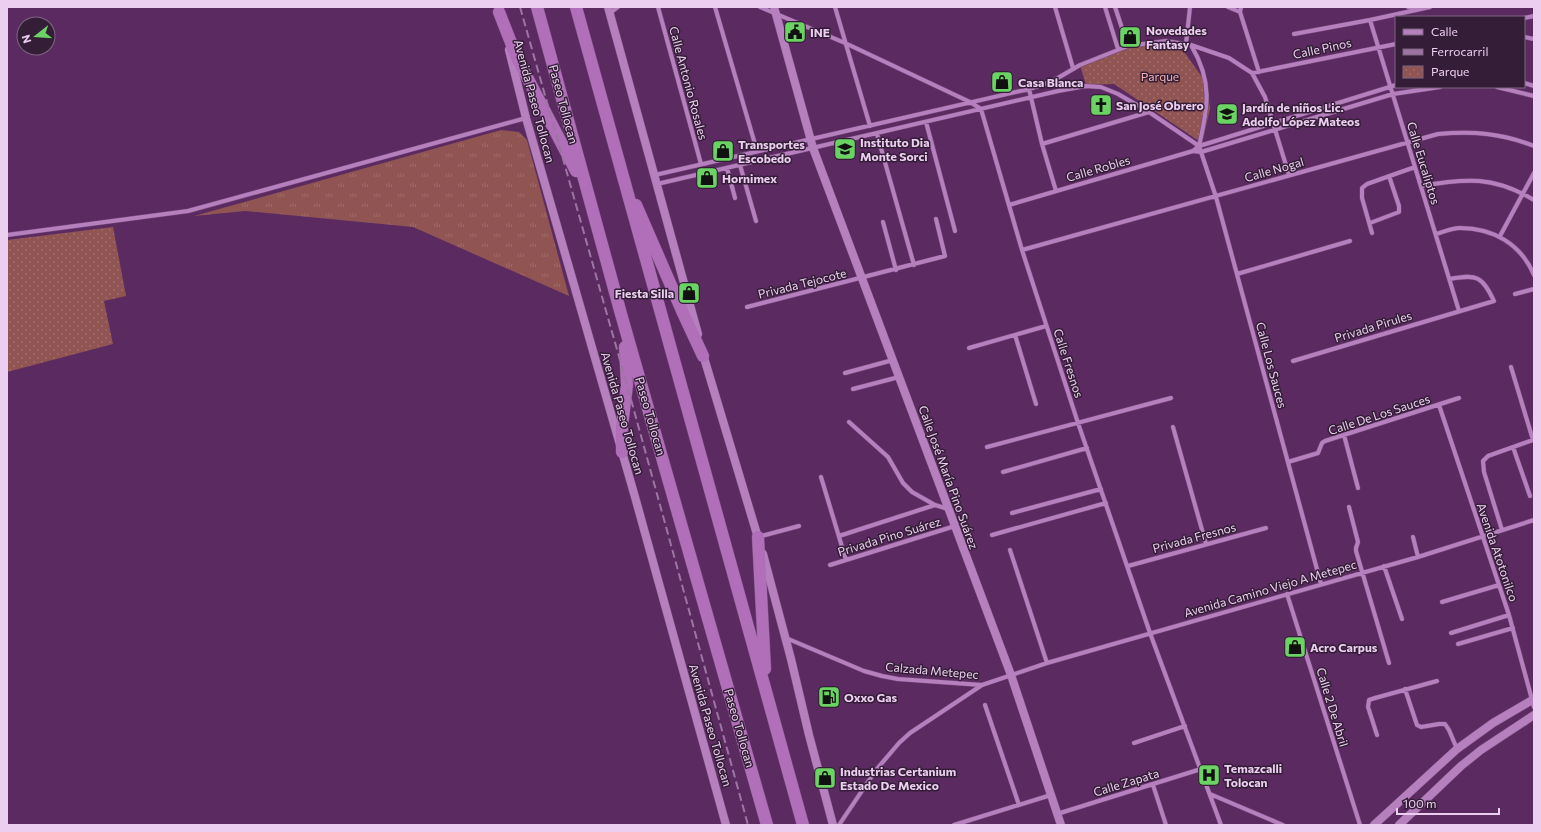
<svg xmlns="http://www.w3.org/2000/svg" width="1541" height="832" viewBox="0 0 1541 832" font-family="Commissioner,sans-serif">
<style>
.grass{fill:url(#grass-tufts)}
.park{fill:url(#park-dots)}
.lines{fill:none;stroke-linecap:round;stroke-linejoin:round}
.street-casing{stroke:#764b7c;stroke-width:5}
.secondary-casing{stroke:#764b7c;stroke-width:9}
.highway-casing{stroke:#764b7c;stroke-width:13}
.street{stroke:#b67fbd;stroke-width:4}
.secondary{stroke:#b67fbd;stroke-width:8}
.highway{stroke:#b06fb8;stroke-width:12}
.rail{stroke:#9d75a2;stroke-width:2;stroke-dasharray:8 4;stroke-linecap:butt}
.labels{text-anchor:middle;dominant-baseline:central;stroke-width:3;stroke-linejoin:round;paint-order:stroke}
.poi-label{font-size:12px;font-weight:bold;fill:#eccff0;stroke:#341e37;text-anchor:start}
.street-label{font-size:12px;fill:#eccff0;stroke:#341e37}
.park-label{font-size:12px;fill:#f3b3b0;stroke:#341e37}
</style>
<defs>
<pattern id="grass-tufts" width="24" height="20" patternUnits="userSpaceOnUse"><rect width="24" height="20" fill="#905452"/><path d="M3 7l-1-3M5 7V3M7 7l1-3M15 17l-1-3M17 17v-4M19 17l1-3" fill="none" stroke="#a06c6b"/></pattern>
<pattern id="park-dots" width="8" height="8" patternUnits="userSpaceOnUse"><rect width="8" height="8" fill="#905452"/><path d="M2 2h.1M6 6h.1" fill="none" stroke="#a06c6b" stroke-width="1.8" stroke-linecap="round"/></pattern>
</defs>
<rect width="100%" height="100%" fill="#5b2a61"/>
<!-- grass -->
<path class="grass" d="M501 130 519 132 527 140 569 296 413 227 245 211 194 216Z"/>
<!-- park -->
<path class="park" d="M1171 42 1185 53 1207 84 1210 109 1202 143 1114 84 1086 85 1080 65 1128 46Z
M113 227 126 296 104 301 113 344 7 372V240Z"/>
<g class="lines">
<!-- street casing -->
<g class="street-casing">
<path id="street" d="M658 7 701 164
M715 7 757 151
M760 7 845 43 970 102 981 109 1022 250 1078 423 1150 633 1221 825
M835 7 870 126
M1055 7 1073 68
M1105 7 1118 49
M1115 7 1128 46
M1228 7 1240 12
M1241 7 1240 12 1259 72
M1408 7 1415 10
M610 13 618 7
M1524 18 1534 16
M1370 20 1459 311
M1294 34 1370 20 1430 7
M1524 37 1534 39
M1186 44 1190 7
M1191 45C1213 82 1208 107 1199 146
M1252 73 1396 44
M1524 83 1534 86
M1497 87 1534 96
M1029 89 1042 144 1056 191
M926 122 955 231
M877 134 914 265
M1042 144 1149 112
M1193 151 1199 146 1209 143 1396 85
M740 165 756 221
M727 168 735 198
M655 175 1029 89 1051 82 1080 65 1128 46 1166 41 1191 45 1229 58 1252 73 1265 97 1289 175
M657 184 1058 91 1086 86 1101 87 1118 94 1149 112 1199 146 1216 197 1321 584
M1421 186C1466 178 1494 176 1534 200
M1009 205 1193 151 1201 152 1393 94 1440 87
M883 222 896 270
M1370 223 1399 212V206L1389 176
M1372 233 1362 198V188L1367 184 1415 167
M1436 234C1443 232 1452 228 1460 228 1493 228 1521 244 1534 275
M7 235 188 211 526 118
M1500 236 1534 173
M1022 250 1438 134C1473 131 1501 133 1534 146
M1237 274 1350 241
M1515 294 1534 289
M747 307 945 256 936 219
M1015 335 1036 404
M969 348 1046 326
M1293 361 1494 301C1482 276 1477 274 1450 279
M1511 367 1533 440
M845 373 893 360
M853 389 899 377
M1439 405 1509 615 1534 707
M849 422 888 457 903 483 912 492 935 505 948 509
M1173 427 1206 544
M1344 435 1358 488
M987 447 1171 398
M1513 447 1530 496
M1288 462 1318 453 1322 443 1325 441 1459 398
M1003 472 1087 448
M821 477 846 560
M1349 507 1358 542 1356 548V551L1389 663
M1012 513 1101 489
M1502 530 1484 472 1483 461 1488 456 1533 440
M992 535 1106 503
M839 536 935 505
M758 537 799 526
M1413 537 1418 557
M1010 550 1047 663
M830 565 955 526
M1128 566 1266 528
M1384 566 1402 619
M1287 594 1360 825
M1442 602 1499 585
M1451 633 1509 615
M786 638 864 671 882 676 898 679 982 685 1047 663 1418 557 1534 520
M1458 644 1513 628
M1405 689 1417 725 1421 727 1439 724H1445L1449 730 1457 749
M985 705 1019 805
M1377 735 1368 707 1369 700 1375 698 1437 681
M1134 743 1185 726
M1153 785 1166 825
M1210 794 1283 825
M1057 814 1201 769
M839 825 876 770 899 743 910 733 982 685
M954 825 1051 795"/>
</g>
<!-- secondary casing -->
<g class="secondary-casing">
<path id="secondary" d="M608 7 698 334
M774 7 813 148 1011 675 1061 825
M509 50 526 118 635 497 726 825
M702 351 759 541
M763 554 791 659 809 735 833 825
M1374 825 1457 749 1493 723 1534 699
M1399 825 1461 766 1481 750 1534 715"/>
</g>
<!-- highway casing -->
<g class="highway-casing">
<path id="highway" d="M537 7 621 314 767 825
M576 7 803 825
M499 12 517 58 576 171
M636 205 683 313 703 356
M622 452V426L627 385 625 347
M758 537 765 669"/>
</g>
<!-- street -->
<use href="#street" class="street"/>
<!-- secondary -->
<use href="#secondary" class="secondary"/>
<!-- highway -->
<use href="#highway" class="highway"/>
<!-- rail -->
<path class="rail" d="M520 7 627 385 748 825"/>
</g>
<!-- icons -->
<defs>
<g id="civic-square" transform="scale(1.15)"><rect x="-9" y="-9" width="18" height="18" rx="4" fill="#6ad363" stroke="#341e37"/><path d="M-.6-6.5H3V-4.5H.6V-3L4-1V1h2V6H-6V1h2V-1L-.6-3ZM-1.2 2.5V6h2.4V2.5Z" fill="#111"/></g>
<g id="shop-square" transform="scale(1.15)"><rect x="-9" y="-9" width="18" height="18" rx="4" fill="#6ad363" stroke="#341e37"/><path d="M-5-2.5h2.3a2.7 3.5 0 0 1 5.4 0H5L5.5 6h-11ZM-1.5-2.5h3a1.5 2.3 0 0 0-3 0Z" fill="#111"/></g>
<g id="church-square" transform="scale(1.15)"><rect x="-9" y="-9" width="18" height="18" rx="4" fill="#6ad363" stroke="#341e37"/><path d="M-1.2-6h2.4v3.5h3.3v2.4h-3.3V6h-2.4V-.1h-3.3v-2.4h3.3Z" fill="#111"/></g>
<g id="school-square" transform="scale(1.15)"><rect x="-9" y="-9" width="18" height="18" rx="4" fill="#6ad363" stroke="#341e37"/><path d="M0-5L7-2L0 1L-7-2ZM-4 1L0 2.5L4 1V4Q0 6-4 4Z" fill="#111"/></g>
<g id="fuel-square" transform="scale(1.15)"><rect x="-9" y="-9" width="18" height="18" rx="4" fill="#6ad363" stroke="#341e37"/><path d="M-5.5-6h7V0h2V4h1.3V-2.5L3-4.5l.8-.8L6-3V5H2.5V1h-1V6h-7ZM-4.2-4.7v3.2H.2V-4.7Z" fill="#111"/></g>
<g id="hospital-square" transform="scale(1.15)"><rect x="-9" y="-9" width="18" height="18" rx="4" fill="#6ad363" stroke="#341e37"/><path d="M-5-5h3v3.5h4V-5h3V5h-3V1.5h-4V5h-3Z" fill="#111"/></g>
</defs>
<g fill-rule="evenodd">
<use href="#civic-square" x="795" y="32"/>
<use href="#shop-square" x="1130" y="37"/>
<use href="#shop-square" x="1002" y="82"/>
<use href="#church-square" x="1101" y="105"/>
<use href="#school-square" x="1227" y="114"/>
<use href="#school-square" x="845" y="149"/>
<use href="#shop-square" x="723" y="151"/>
<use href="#shop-square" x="707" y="178"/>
<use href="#shop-square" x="689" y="293"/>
<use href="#shop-square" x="1295" y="647"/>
<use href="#fuel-square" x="829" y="697"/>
<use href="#hospital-square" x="1209" y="775"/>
<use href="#shop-square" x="825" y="778"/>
</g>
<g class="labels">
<!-- poi labels -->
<g class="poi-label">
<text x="1146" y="30">Novedades<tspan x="1146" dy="14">Fantasy</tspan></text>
<text x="810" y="32">INE</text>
<text x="1018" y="82">Casa Blanca</text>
<text x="1116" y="105">San José Obrero</text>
<text x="1242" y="107">Jardín de niños Lic.<tspan x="1242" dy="14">Adolfo López Mateos</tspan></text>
<text x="860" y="142">Instituto Dia<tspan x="860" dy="14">Monte Sorci</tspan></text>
<text x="738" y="144">Transportes<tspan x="738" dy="14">Escobedo</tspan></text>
<text x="722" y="178">Hornimex</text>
<text x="674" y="293" text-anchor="end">Fiesta Silla</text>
<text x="1310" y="647">Acro Carpus</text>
<text x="844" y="697">Oxxo Gas</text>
<text x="1224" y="768">Temazcalli<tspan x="1224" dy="14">Tolocan</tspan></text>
<text x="840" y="771">Industrias Certanium<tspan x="840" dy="14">Estado De Mexico</tspan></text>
</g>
<!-- street labels -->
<g class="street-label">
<text transform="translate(1322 48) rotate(-12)">Calle Pinos</text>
<text transform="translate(689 83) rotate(75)">Calle Antonio Rosales</text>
<text transform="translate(535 101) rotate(75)">Avenida Paseo Tollocan</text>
<text transform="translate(564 104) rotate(75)">Paseo Tollocan</text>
<text transform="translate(1424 163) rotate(73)">Calle Eucaliptos</text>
<text transform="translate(1098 168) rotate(-16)">Calle Robles</text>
<text transform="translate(1274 169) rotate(-16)">Calle Nogal</text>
<text transform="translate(802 283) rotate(-14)">Privada Tejocote</text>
<text transform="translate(1373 326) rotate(-17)">Privada Pirules</text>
<text transform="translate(1069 363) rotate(72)">Calle Fresnos</text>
<text transform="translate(1272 365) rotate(75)">Calle Los Sauces</text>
<text transform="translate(623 413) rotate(74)">Avenida Paseo Tollocan</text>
<text transform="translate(1379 414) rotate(-18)">Calle De Los Sauces</text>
<text transform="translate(651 416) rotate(74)">Paseo Tollocan</text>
<text transform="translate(949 477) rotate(70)">Calle José María Pino Suárez</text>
<text transform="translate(889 536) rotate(-17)">Privada Pino Suárez</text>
<text transform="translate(1194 537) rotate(-15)">Privada Fresnos</text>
<text transform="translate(1498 552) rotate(71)">Avenida Atotonilco</text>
<text transform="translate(1270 588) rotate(-16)">Avenida Camino Viejo A Metepec</text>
<text transform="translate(932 670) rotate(5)">Calzada Metepec</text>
<text transform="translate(1333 707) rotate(73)">Calle 2 De Abril</text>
<text transform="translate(711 725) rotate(74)">Avenida Paseo Tollocan</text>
<text transform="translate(740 728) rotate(74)">Paseo Tollocan</text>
<text transform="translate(1126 782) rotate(-17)">Calle Zapata</text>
</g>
<!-- park labels -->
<g class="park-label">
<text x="1160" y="76">Parque</text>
</g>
</g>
<!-- border -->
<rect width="1541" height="832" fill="none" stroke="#eccff0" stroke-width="16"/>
<!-- legend -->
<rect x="1395" y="16" width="130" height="72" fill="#341e37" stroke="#7e6581"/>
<rect x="1403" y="29" width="20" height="6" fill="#b67fbd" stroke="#7e6581"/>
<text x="1431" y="36" font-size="12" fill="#eccff0">Calle</text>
<rect x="1403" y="49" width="20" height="6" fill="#9d75a2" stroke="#7e6581"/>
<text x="1431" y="56" font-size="12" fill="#eccff0">Ferrocarril</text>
<rect x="1403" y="66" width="20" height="12" fill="url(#park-dots)" stroke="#7e6581"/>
<text x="1431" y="76" font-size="12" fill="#eccff0">Parque</text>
<!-- north arrow -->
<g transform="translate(36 36) rotate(253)"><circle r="19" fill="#341e37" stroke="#7e6581"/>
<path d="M0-3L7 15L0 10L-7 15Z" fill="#6ad363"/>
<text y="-6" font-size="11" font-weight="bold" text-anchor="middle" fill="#eccff0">N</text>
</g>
<!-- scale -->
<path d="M1397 808v6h102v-6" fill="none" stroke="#eccff0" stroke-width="2"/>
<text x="1403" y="808" font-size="12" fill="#eccff0" stroke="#341e37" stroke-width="3" paint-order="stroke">100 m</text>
</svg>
